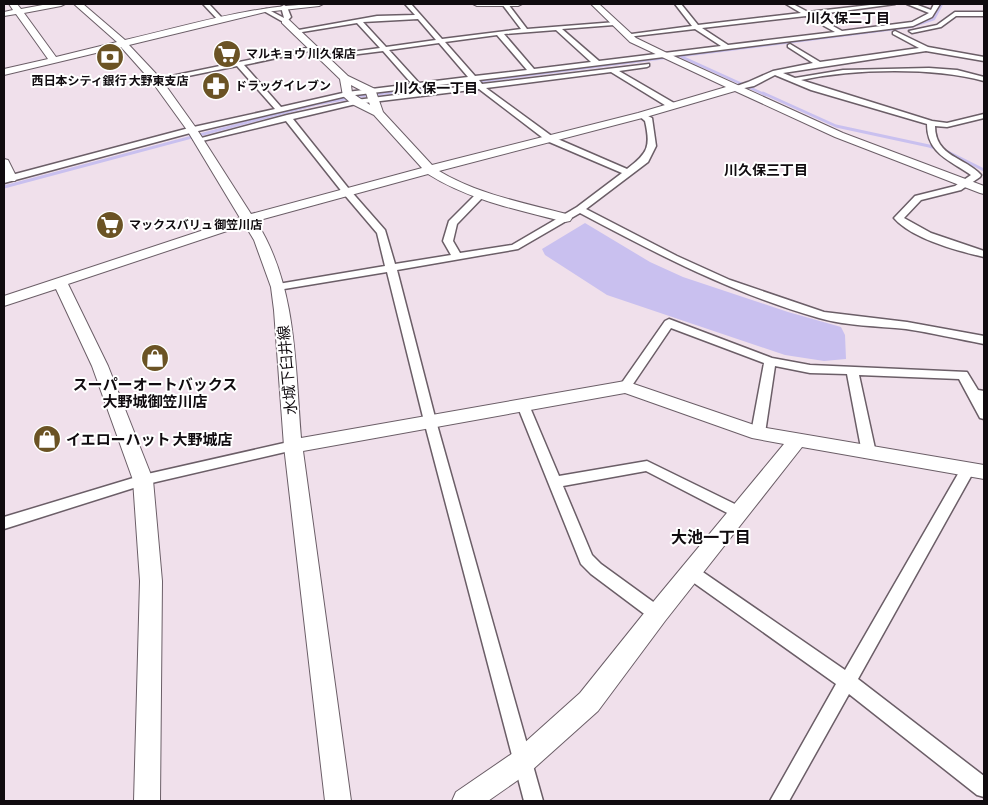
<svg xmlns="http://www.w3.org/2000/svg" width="988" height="805" viewBox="0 0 988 805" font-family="'Asap Condensed','Noto Sans JP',sans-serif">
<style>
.water{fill:#c9c0ef}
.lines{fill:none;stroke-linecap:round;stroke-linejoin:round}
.stream-far1{stroke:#c9c0ef;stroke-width:2.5}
.stream{stroke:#c9c0ef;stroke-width:3}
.street-casing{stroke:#6b5e67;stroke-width:3}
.secondary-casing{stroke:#6b5e67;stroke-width:2}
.street{fill:#fff;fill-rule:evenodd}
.secondary{fill:#fff;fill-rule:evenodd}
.labels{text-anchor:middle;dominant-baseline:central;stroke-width:4;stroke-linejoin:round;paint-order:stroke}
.far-poi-label{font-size:12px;font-weight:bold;fill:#100b0f;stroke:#fff;text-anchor:start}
.far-neighbourhood-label{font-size:14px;font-weight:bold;fill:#100b0f;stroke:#fff}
.street-label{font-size:15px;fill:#100b0f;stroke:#fff}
.poi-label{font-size:15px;font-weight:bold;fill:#100b0f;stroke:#fff}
.neighbourhood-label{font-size:16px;font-weight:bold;fill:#100b0f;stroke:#fff}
</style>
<rect width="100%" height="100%" fill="#f0e0eb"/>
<!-- water -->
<path class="water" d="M585 223 650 262 683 277 788 312 841 327 845 335 846 359 824 361 785 355 607 295 545 255 542 249Z"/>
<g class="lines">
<!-- stream-far1 -->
<path class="stream-far1" d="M682 57 766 95
M372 95 910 27 934 19 942 4"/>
<!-- stream -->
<path class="stream" d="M763 93 836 126 929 146 948 152 984 170
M4 187 316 104 379 93"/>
<!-- street casing -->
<g class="street-casing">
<path id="street" d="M203 4H209L223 19V21H219Z
M405 4H411L442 39 521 29 502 4H508L527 29 616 22 614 25 562 29 599 61 721 46 695 29 627 37 624 35 692 26 675 4H681L698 25 801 13 786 4H793L808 12 879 4H895L813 15 842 31 912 22 929 13 907 4H915L931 10 934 4H940L932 17 913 26 479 80 482 84 649 64V66L647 67 619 71 674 103V107H668L611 72 486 88 553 137 627 169C648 153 651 147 645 121L638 115 642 113 652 118 656 146 648 162 586 209 677 256 730 280 824 312 907 322 984 336V344C958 339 932 333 906 329 877 326 847 326 819 318 734 294 657 254 580 213L518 249 397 270 436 421 543 801H524L424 421 387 272 278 290 273 287 278 284 385 266 377 233 343 193 286 121 198 142 194 140 287 115 356 100 475 85 472 81 347 96 194 132 4 183V177L189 128 275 109 237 66 154 83V79H157L312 47 314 48V50L244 65 281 107 347 92 412 84 383 51 319 59 318 58 321 56 380 48 357 23 296 33 293 31 377 16 415 15ZM806 16 835 32 728 45 702 28ZM418 19 436 40 386 47 363 22ZM556 30 591 62 534 69 504 34ZM497 35 527 70 475 76 445 42ZM439 43 468 77 419 83 389 50ZM479 89 547 141 622 173 577 207 512 245 460 253 453 241 457 224 485 195 483 193H477L449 221 443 241 451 255 395 264 385 230 349 189 293 119 356 104Z
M284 5 287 7 291 17 285 23 262 10 267 9 284 18 281 7Z
M955 12H984V16H956L941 27 912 33 909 31 937 25Z
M895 31 928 47 984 57V61L926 51 783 73 795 78 843 70 929 68 957 70 984 77V81C931 67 855 69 801 80L932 121 947 123 984 114V118L947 127 935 126C935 157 965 157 981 175L980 177 961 190 921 200 904 218 931 233 984 251V257C958 251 912 239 894 218L915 196 955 186 971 175C950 160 927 154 927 124L811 90 775 75 754 86 735 90 731 88 748 82 773 71 813 63 788 47V45L790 44 820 62 919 48 893 34V32Z
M669 319 772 358 810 365 967 372 978 390 984 391V399H983L984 419 980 418 959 379 859 375 876 453 874 457H864L862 453 847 374 810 373 775 366 765 433 763 436H753L751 433 764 363 671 328 629 390H621L619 387 621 384 665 321Z
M523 401 527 402 529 405 559 476 647 461 745 509 747 513 745 517 740 519 735 517 646 471 563 486 592 555 601 564 663 609 665 614 663 619 657 621 651 619 591 574 581 564 517 405 519 402Z
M293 441 298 443 300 446 298 449 143 485 4 529V517L143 475Z
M967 466 972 467 974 471 858 679 984 776V797L977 795 849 694 789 801H770L836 684 687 578 684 573 687 568 692 566 697 568 845 670 962 467Z"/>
</g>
<!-- secondary casing -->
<g class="secondary-casing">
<path id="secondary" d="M9 4H17L21 9 48 4H65L61 6 24 13 56 57 117 42 74 4H83L125 40C190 25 256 4 323 4L319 6 265 12 129 45 161 79 196 128 251 214 422 168 374 115 352 104 343 96 340 79 282 23V19H288L348 76 375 89 383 112 432 165 638 113 726 87 630 42 591 4H599L636 38 667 53 843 133 984 186V194L980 193 835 137 735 91 646 117 439 171C479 195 526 203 570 215L572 218 570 221 565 222C518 210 469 200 428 174L256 221C297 286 295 364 301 438L625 381 760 427 984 465V479L802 447 665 621 598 711 531 771 488 801H452L456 792 513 753 580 693 649 607 784 444 752 438 625 393 303 451 351 801H325L284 446 274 310 271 287 254 240 245 225 68 284 108 366 153 480 162 581 160 801H134L140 581 133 480 92 366 56 289 4 306V296L240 218 187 130 153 83 121 47 4 75V69L48 59 16 14 4 16V12L13 10ZM351 85 366 93 370 105 352 93Z
M473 4H522L518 6H477Z
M4 159 8 160 17 178 15 181H7L4 176Z"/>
</g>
<!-- street -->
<use href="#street" class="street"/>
<!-- secondary -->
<use href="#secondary" class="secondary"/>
</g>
<!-- icons -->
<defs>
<g id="supermarket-disc" transform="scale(1.4375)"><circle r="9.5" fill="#6b5324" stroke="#fff"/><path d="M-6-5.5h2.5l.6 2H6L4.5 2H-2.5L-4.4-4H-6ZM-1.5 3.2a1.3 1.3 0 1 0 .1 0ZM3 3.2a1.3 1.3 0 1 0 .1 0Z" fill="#fff"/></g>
<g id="bank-disc" transform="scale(1.4375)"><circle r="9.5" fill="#6b5324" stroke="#fff"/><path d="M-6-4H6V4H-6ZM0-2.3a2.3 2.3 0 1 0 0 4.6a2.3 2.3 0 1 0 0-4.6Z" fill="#fff"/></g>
<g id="pharmacy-disc" transform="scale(1.4375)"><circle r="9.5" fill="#6b5324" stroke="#fff"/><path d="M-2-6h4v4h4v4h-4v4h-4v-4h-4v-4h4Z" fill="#fff"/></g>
<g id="shop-disc" transform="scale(1.4375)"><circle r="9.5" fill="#6b5324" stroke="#fff"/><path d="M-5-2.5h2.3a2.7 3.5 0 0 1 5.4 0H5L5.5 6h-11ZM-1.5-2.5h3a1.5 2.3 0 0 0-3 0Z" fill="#fff"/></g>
</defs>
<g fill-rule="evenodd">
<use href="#supermarket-disc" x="227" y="54"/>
<use href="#bank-disc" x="110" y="57"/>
<use href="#pharmacy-disc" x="216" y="86"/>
<use href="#supermarket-disc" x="110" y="225"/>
<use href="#shop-disc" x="155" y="358"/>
<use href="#shop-disc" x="47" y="439"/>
</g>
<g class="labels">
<!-- far-poi labels -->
<g class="far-poi-label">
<text x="246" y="54">マルキョウ 川久保店</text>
<text x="110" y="81" text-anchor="middle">西日本シティ銀行 大野東支店</text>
<text x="235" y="86">ドラッグイレブン</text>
<text x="129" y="225">マックスバリュ 御笠川店</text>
</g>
<!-- far-neighbourhood labels -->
<g class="far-neighbourhood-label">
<text x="848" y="18">川久保二丁目</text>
<text x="436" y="88">川久保一丁目</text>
<text x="766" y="170">川久保三丁目</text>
</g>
<!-- street labels -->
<g class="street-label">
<text transform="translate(287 370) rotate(-95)">水城下臼井線</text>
</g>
<!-- poi labels -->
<g class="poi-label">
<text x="155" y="384">スーパーオートバックス<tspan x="155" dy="17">大野城御笠川店</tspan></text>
<text x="66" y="439" text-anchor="start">イエローハット 大野城店</text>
</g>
<!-- neighbourhood labels -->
<g class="neighbourhood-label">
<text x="711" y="537">大池一丁目</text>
</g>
</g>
<!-- border -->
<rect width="988" height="805" fill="none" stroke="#100b0f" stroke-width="10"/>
</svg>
